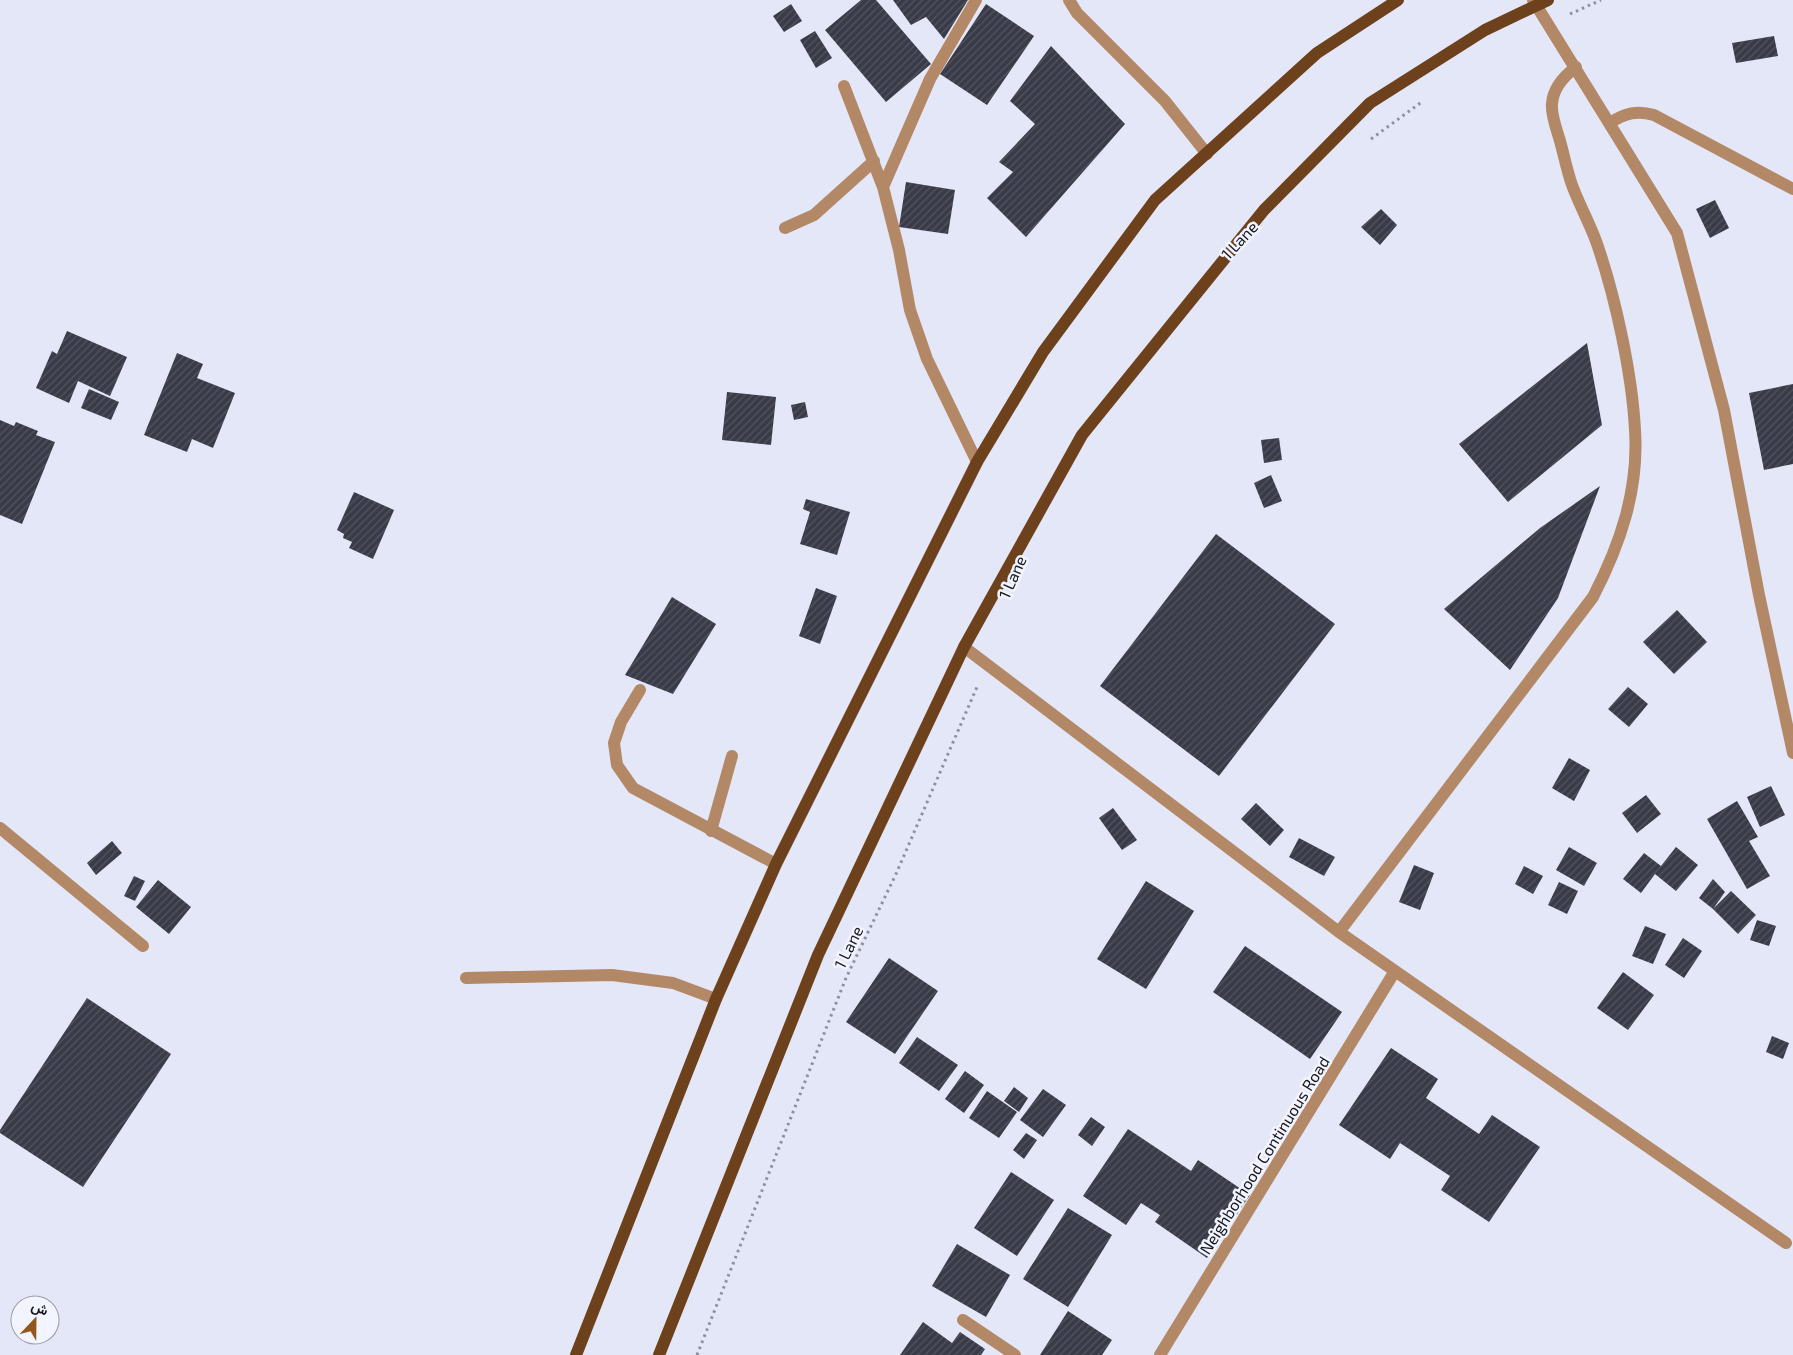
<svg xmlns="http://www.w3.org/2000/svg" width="1793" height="1355" viewBox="0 0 1793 1355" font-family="'Exo 2',Vazirmatn,sans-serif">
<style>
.building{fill:url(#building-hatch)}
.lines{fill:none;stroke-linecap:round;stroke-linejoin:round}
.path{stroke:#8e909c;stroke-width:3;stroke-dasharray:2.5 4;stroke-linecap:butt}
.minor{stroke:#b38867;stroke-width:12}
.primary{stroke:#6d411c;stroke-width:12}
.labels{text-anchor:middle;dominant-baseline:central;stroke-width:5;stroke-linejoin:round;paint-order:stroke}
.street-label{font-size:16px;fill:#16171d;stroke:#f2f4ff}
</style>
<defs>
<pattern id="building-hatch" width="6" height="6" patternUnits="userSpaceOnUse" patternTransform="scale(1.25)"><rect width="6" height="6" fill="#393b48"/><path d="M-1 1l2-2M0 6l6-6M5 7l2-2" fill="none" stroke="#53545f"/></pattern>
</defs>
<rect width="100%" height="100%" fill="#e4e7f8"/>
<!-- building -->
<path class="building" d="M861 0H876L931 64 886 102 825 30Z
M893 0H968L944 39 926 17 911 25Z
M791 4 802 21 784 32 773 16Z
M986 4 1034 36 987 105 940 74Z
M815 31 832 58 816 68 800 40Z
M1774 36 1778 56 1736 63 1732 43Z
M1051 46 1125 124 1026 237 987 198 1013 172 999 162 1035 124 1010 101Z
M906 182 955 190 948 234 899 227Z
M1715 200 1729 228 1710 238 1696 209Z
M1381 209 1397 225 1380 245 1361 227Z
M67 331 127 357 110 396 78 381 69 403 36 388 52 351 57 354Z
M1587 343 1602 425 1508 502 1459 444Z
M177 353 203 364 197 378 235 393 213 448 192 439 187 452 144 435Z
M1793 384V464L1764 470 1749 393Z
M89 389 119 402 111 420 81 408Z
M727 392 776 397 771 445 722 440Z
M805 402 808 417 794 420 791 405Z
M0 420 14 426 16 422 38 431 36 435 55 442 22 524 0 515Z
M1279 438 1282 460 1264 463 1261 440Z
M1271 475 1282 501 1264 508 1254 483Z
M1600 486 1558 598 1510 670 1444 609 1540 528Z
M354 492 394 510 373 559 349 548 352 542 343 538 344 534 337 530Z
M806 499 850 512 837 555 800 544 810 512 803 509Z
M1216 534 1335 624 1219 776 1100 686Z
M816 588 837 596 820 644 799 636Z
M672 597 716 624 673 694 625 675Z
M1677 610 1707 642 1674 674 1643 642Z
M1628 687 1648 704 1629 727 1608 709Z
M1569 758 1590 770 1574 801 1552 788Z
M1771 786 1785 815 1760 827 1747 797Z
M1646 795 1661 814 1637 833 1622 813Z
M1737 801 1758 837 1749 841 1770 876 1747 889 1707 819Z
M1256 803 1284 830 1270 846 1241 819Z
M1113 808 1137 840 1122 850 1099 818Z
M1299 838 1335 857 1324 876 1289 857Z
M112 841 122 853 96 875 87 863Z
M1569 847 1597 863 1584 886 1556 870Z
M1676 847 1698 865 1676 891 1655 874 1641 893 1623 879 1644 853 1661 866Z
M1414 865 1434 873 1420 910 1399 902Z
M1524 866 1543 876 1533 894 1515 884Z
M134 876 145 881 135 901 124 896Z
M1713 879 1725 892 1713 909 1699 898Z
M158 880 191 907 169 934 136 907Z
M1146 881 1194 911 1146 989 1097 959Z
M1559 882 1578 891 1567 914 1548 905Z
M1731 891 1756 915 1738 934 1713 909Z
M1757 920 1776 926 1769 946 1750 940Z
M1645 926 1666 934 1653 964 1632 956Z
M1683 938 1702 951 1684 978 1665 965Z
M1245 946 1342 1012 1310 1059 1213 992Z
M889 958 938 991 895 1054 846 1022Z
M1623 972 1654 995 1628 1030 1597 1008Z
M87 998 171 1054 83 1187 0 1133V1130Z
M1772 1036 1789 1043 1783 1059 1766 1052Z
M917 1037 958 1065 939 1091 899 1063Z
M1391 1048 1438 1079 1426 1098 1479 1134 1492 1115 1540 1147 1489 1222 1441 1190 1450 1176 1400 1143 1390 1159 1339 1125Z
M965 1071 984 1085 964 1113 945 1099Z
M1014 1087 1028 1098 1019 1112 1004 1101Z
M1043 1089 1066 1105 1043 1137 1020 1120Z
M987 1091 1017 1112 999 1138 969 1118Z
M1091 1117 1105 1127 1092 1146 1078 1135Z
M1128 1129 1191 1171 1198 1160 1250 1195 1207 1258 1155 1222 1160 1215 1141 1203 1126 1225 1083 1196Z
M1026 1133 1037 1140 1024 1159 1013 1150Z
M1011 1172 1054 1200 1017 1256 974 1228Z
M1068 1208 1112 1235 1068 1307 1023 1279Z
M957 1244 1010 1275 986 1317 932 1286Z
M1068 1311 1112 1340 1102 1355H1040Z
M923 1322 952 1343 960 1332 985 1349 981 1355H900Z"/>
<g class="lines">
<!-- path -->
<path class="path" d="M1570 14 1601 0
M1371 139 1423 101
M697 1355 846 978 896 874 977 687"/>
<!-- minor -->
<path class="minor" d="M1069 0 1077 13 1165 101 1207 154
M1533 0 1677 233 1724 410 1759 595 1793 753
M844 86 883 187 899 250 910 310 927 359 977 462
M1610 123C1625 113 1637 110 1654 115L1793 189
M883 187 930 79 976 0
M785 228 814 215 874 161
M964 647 1339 932 1786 1243
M640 690 621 722 614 743 617 765 633 788 776 864
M0 828 143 946
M711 831 732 756
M1339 932 1593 597C1620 545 1639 490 1635 430 1632 373 1615 295 1596 241 1589 222 1579 204 1572 185 1567 171 1564 155 1560 141 1557 130 1551 116 1552 104 1553 88 1564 76 1576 67
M466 978 612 975 673 983 716 999
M963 1320 1015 1355
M1160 1355 1395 971"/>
<!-- primary -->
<path class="primary" d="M576 1355 716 999 776 864 977 462 1043 352 1155 200 1317 53 1398 0
M659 1355 818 955 964 647 1082 435 1264 210 1370 103 1485 30 1548 0"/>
</g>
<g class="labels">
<!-- street labels -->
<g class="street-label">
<text transform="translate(1239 240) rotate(-47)">1 Lane</text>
<text transform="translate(1012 577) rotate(-66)">1 Lane</text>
<text transform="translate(848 947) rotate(-64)">1 Lane</text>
<text transform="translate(1264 1155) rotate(-58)">Neighborhood Continuous Road</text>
</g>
</g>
<!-- north arrow -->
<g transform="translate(35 1320) rotate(22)"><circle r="24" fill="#f2f4ff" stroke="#9a9ca5"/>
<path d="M0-4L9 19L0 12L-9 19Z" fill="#95561c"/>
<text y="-8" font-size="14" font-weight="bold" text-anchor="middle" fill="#16171d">ش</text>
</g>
</svg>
